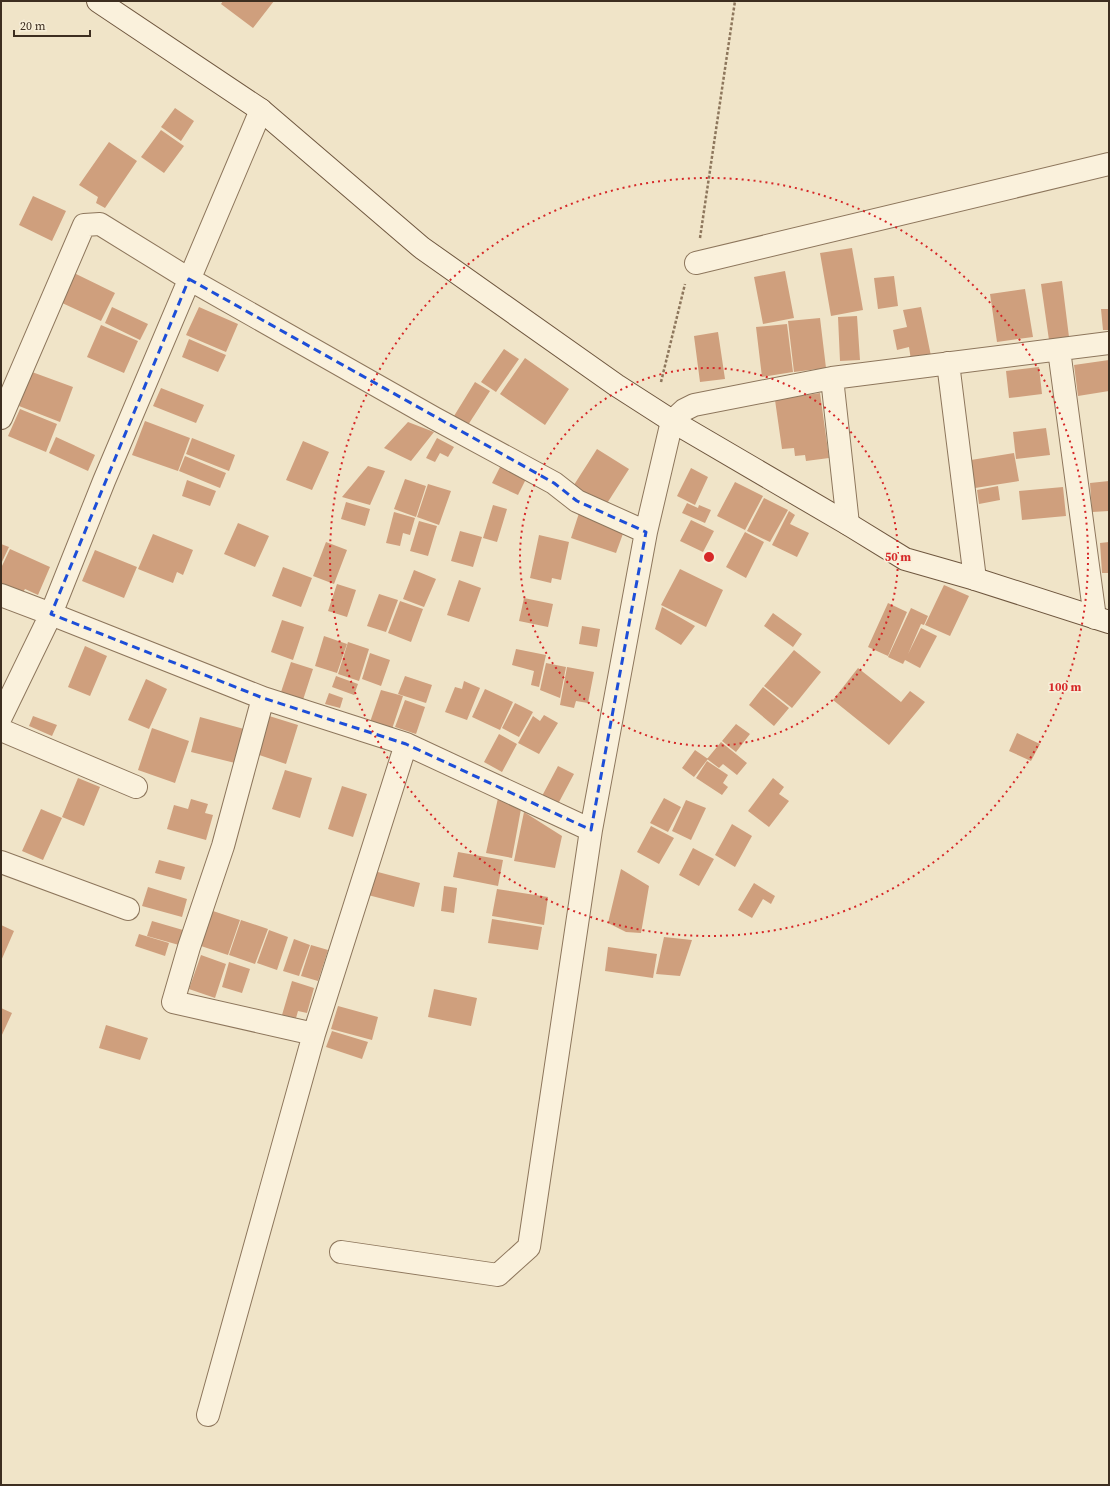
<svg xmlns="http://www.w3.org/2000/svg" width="1110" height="1486" viewBox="0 0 1110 1486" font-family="'Source Serif 4',serif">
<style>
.building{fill:#cf9f7d}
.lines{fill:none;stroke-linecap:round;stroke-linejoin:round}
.street-casing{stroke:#8d765c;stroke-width:24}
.secondary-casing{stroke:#6f573f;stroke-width:24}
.path{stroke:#8d765c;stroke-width:2.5;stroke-dasharray:3 2;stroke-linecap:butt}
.street{stroke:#faf1dc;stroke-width:22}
.secondary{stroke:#faf1dc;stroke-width:22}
.marked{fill:none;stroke:#1d4ed8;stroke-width:3;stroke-dasharray:8 5;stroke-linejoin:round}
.ring{fill:none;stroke:#d62828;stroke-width:2;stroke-dasharray:2 4}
.centre{fill:#d62828;stroke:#f7eed8;stroke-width:2}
.ring-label{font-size:12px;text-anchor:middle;font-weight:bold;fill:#d62828;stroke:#f7eed8;stroke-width:3.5;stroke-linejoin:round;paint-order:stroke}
</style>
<rect width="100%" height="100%" fill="#f0e4c8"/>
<!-- building -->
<path class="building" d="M223 1H274L253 28 221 4Z
M175 108 194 121 181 141 161 127Z
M161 130 184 146 164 173 141 157Z
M109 142 137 161 105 208 96 203 98 197 79 185Z
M33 196 66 211 52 241 19 225Z
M852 248 863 310 831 316 820 253Z
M785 271 794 318 763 324 754 277Z
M74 273 115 293 101 321 60 302Z
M894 276 898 306 878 309 874 278Z
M1062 281 1069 337 1049 340 1041 284Z
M1025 289 1033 337 997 342 990 294Z
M112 307 148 324 140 340 105 323Z
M199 307 238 324 226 352 186 335Z
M921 307 931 356 911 360 909 347 897 350 893 330 907 327 903 310Z
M1101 309H1109V330H1103Z
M857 316 860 360 840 361 838 317Z
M820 318 826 368 794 372 788 321Z
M787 324 793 372 762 377 756 327Z
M101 325 138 341 124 373 87 357Z
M718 332 725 379 700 382 694 336Z
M189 339 226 355 218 372 182 357Z
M504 349 519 359 496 392 481 382Z
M525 358 569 389 545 425 500 394Z
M1109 360V391L1078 396 1074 365Z
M1039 367 1042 394 1009 398 1006 371Z
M32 372 73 387 60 422 19 406Z
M475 382 490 391 468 425 454 416Z
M161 388 204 405 196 423 153 406Z
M820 393 829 458 806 461 805 455 795 456 794 448 782 449 775 400Z
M20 409 57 424 46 452 8 436Z
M145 421 190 438 178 471 132 455Z
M408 422 434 432 411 461 384 448Z
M1046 428 1050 455 1016 459 1013 432Z
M56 437 95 455 88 471 49 453Z
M192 438 235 455 229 471 186 454Z
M437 438 454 447 448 457 440 453 435 462 426 458Z
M303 441 329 452 312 490 286 480Z
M597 449 629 469 604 508 572 488Z
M1014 453 1019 481 975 488 971 460Z
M185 456 226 473 220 488 179 471Z
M502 463 528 475 518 495 492 483Z
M368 466 385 471 370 505 342 497Z
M691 468 708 477 695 505 677 496Z
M405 479 426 486 416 517 394 509Z
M187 480 216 491 210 506 182 496Z
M1109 481V511L1092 512 1090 483Z
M735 482 763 496 745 530 717 516Z
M428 484 451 491 439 525 417 517Z
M998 486 1000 500 979 504 977 490Z
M1063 487 1066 516 1022 520 1019 491Z
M764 498 788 510 770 542 747 531Z
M346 502 370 509 365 526 341 519Z
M687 503 698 508 699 505 711 510 705 523 682 513Z
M493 505 507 509 497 542 483 538Z
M789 511 795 515 790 524 809 533 797 557 772 545Z
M394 512 415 518 410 535 403 533 400 546 386 543Z
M579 513 625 528 616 553 571 538Z
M691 520 714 531 703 552 680 541Z
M419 521 437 526 428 556 410 551Z
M238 523 269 536 255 567 224 554Z
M460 531 482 537 473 567 451 561Z
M745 532 764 542 746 578 726 567Z
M153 534 193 550 183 575 177 572 173 583 138 569Z
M539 535 569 542 561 580 552 578 551 583 530 578Z
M326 542 347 550 334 584 313 576Z
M1109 542V573H1102L1100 543Z
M1 544 9 547 1 564Z
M10 549 50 567 38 595 25 589 22 594 1 584V568Z
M95 550 137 567 124 598 82 581Z
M283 567 312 578 301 607 272 596Z
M680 569 723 590 706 627 661 605Z
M414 570 436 579 424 607 403 599Z
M459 580 481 588 469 622 447 615Z
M337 584 356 590 347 617 328 611Z
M944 585 969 596 950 636 925 625Z
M379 594 398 600 386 632 367 626Z
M524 598 553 604 548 627 519 621Z
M400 601 423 609 411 642 388 633Z
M888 603 907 612 888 656 868 647Z
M662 607 695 626 681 645 655 629Z
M911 608 928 616 924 625 921 624 908 654 921 628 937 636 920 668 905 660 903 664 888 657Z
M773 613 802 634 793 647 764 626Z
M282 620 304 627 293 660 271 652Z
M582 626 600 629 597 647 579 644Z
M324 636 347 644 337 673 315 666Z
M348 642 369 649 359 681 338 674Z
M85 646 107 656 90 696 68 687Z
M516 649 546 655 539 687 531 685 534 671 512 665Z
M794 650 821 672 792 708 764 686Z
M370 653 390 660 381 686 362 679Z
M291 662 313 669 302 703 280 695Z
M546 663 566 667 560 698 540 690Z
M567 667 594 672 588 703 576 701 574 708 560 705Z
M858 668 901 702 910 691 925 702 889 745 833 700Z
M336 676 358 684 354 695 332 687Z
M405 676 432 685 426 703 398 694Z
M146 679 167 689 149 729 128 720Z
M464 681 480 688 467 720 445 712 455 687 462 689Z
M763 687 789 708 774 726 749 705Z
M485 689 513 702 500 730 472 717Z
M381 690 403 696 392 729 370 722Z
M329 693 343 698 340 708 325 704Z
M405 700 425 707 416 734 395 727Z
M515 703 533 712 519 737 502 728Z
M266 715 298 725 286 764 253 753Z
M544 715 558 723 539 754 518 743 533 716 540 721Z
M33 716 57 725 52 736 29 726Z
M200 717 244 729 235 763 191 752Z
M736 724 750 734 736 752 722 741Z
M152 728 189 741 175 783 138 770Z
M1017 733 1040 744 1031 761 1009 751Z
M499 734 517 744 502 772 484 762Z
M721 742 747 763 737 775 723 764 719 768 707 759Z
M695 750 708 759 694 777 682 768Z
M707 761 728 775 723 783 728 787 722 795 696 778Z
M558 766 574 774 558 804 542 796Z
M285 770 312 778 300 818 272 809Z
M78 778 100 787 84 826 62 817Z
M773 778 784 787 779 794 789 801 769 827 748 811Z
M342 786 367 794 353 837 328 829Z
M498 798 521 809 512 858 486 853Z
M664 798 681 807 668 832 650 823Z
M191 799 208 804 205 813 213 815 206 840 167 829 174 805 188 809Z
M686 800 706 808 691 840 672 831Z
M41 809 62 818 43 860 22 851Z
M524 812 562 836 555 868 514 861Z
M732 824 752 836 735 867 715 855Z
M651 826 674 838 659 864 637 852Z
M693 848 714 859 699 886 679 875Z
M458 852 503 860 498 886 453 877Z
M159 860 185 867 181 880 155 873Z
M621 869 649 886 641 933 626 932 608 923Z
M374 871 420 883 414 907 368 895Z
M754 883 775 896 771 904 763 899 752 918 738 910Z
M444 886 457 888 454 913 441 911Z
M148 887 187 899 182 917 142 906Z
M497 889 548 897 544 925 492 916Z
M213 911 240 920 228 955 201 946Z
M492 919 542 927 538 950 488 943Z
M241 920 268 929 255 964 229 955Z
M152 921 183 930 179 945 147 936Z
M1 925 14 931 1 961Z
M269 930 288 937 277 970 257 963Z
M139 934 169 943 165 956 135 946Z
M664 937 692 940 680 976 656 974Z
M294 939 310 945 299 976 283 971Z
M311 945 328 950 318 981 301 976Z
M608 947 657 954 653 978 605 971Z
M201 955 226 964 215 998 189 989Z
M229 962 250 969 242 993 222 987Z
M292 981 314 988 307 1013 298 1011 296 1018 282 1015Z
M434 989 477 998 471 1026 428 1017Z
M338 1006 378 1017 372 1040 331 1029Z
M1 1008 12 1013 1 1037Z
M106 1025 148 1038 140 1060 99 1048Z
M332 1031 368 1042 362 1059 326 1047Z"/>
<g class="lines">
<!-- street casing -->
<g class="street-casing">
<path id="street" d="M696 263 1109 164
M1059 350 1095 618
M948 363 975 579
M832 378 848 524
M1 418 84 225 100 224 189 279 434 418 554 483 577 501 646 532
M1 595 51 614 104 481 261 110
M263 698 406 744
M1 717 51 614 263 698 223 846 189 947 173 1002 314 1034
M1 730 136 787
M1 862 128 909
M341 1252 498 1275 529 1247 591 830 646 532 672 421 684 410 694 405 832 378 1109 343
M208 1415 314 1034 406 744 591 830"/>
</g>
<!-- secondary casing -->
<g class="secondary-casing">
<path id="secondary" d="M98 1 261 110 422 248 616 385 672 421 848 524 905 559 975 579 1109 622"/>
</g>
<!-- path -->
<path class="path" d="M700 238 735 1
M661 382 685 284"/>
<!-- street -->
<use href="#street" class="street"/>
<!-- secondary -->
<use href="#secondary" class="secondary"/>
</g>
<!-- marked area -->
<path class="marked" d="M189 279 554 483 577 501 646 532 591 830 406 744 263 698 51 614Z"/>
<!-- distance rings -->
<g class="ring">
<circle cx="709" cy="557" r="189"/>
<circle cx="709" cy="557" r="379"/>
</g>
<circle cx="709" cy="557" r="6" class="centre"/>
<g class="ring-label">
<text x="898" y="561">50 m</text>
<text x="1065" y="691">100 m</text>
</g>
<!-- border -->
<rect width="1110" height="1486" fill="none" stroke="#3d2e20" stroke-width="4"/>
<!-- scale -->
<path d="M14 30v6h76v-6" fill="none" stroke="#3d2e20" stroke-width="2"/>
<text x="20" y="30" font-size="12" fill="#3d2e20" stroke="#f7eed8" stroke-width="3" paint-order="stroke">20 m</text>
</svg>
